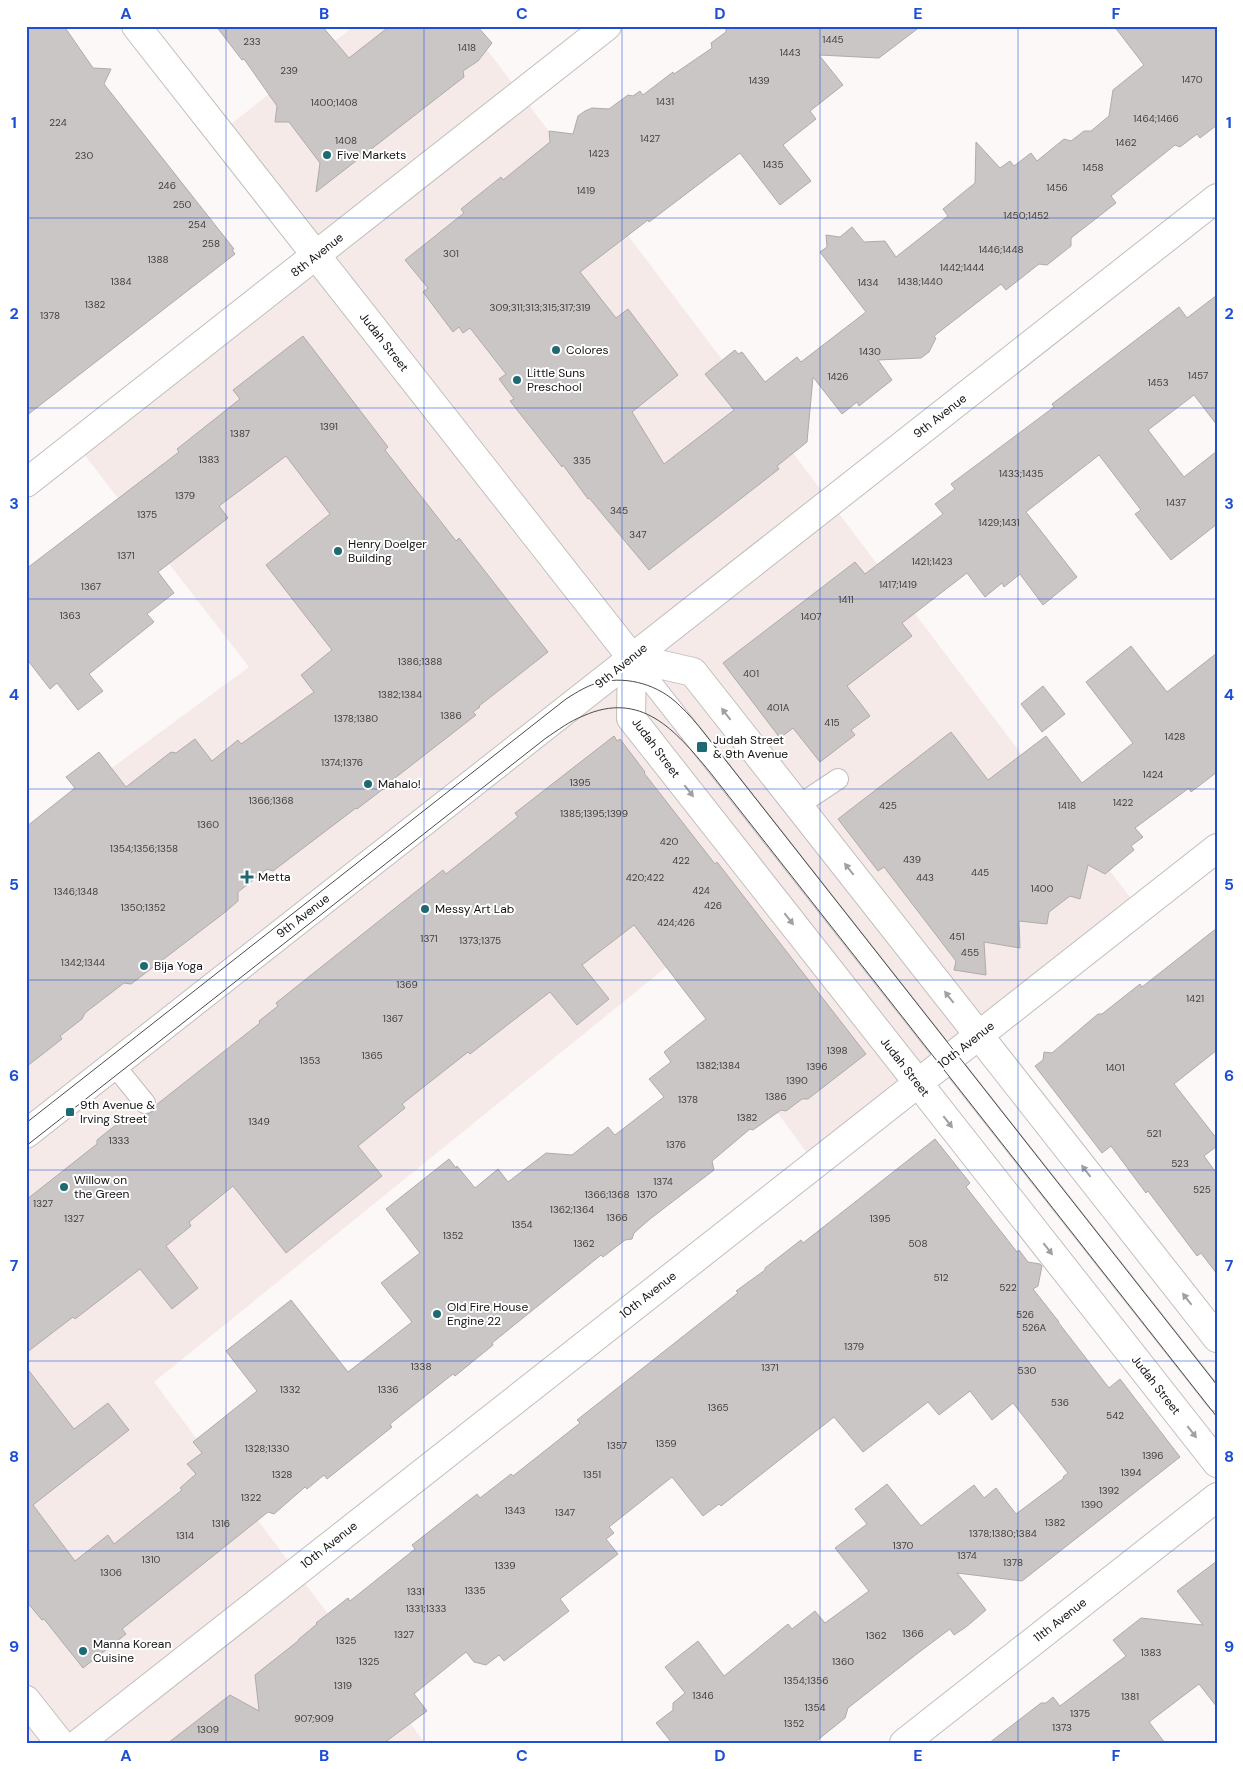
<svg xmlns="http://www.w3.org/2000/svg" width="1243" height="1769" viewBox="0 0 1243 1769" font-family="'DM Sans',sans-serif">
<style>
.built{fill:#f6eae8}
.building{fill:#cac6c5;stroke:#afabaa}
.lines{fill:none;stroke-linecap:round;stroke-linejoin:round}
.lane-casing{stroke:#c1bebd;stroke-width:22}
.street-casing{stroke:#c1bebd;stroke-width:30}
.secondary-casing{stroke:#c1bebd;stroke-width:30}
.lane{stroke:#fff;stroke-width:20}
.street{stroke:#fff;stroke-width:28}
.secondary{stroke:#fff;stroke-width:28}
.tram{stroke:#4d4b4b;stroke-width:1}
.oneway{fill:#a1a0a0}
.grid{fill:none;stroke:#1d4ed8;stroke-width:1;stroke-opacity:0.55}
.poi-dot{fill:#1f6973;stroke:#fff;stroke-width:2}
.labels{text-anchor:middle;dominant-baseline:central;stroke-width:4;stroke-linejoin:round;paint-order:stroke}
.number-label{font-size:10px;fill:#413f3f}
.poi-label{font-size:12px;fill:#131212;stroke:#fff;text-anchor:start}
.street-label{font-size:12px;fill:#131212;stroke:#fff}
.neatline{fill:none;stroke:#1d4ed8;stroke-width:2}
.grid-label{font-size:16px;text-anchor:middle;font-weight:bold;fill:#1d4ed8}
</style>
<rect width="100%" height="100%" fill="#fcf8f7"/>
<!-- built -->
<path class="built" d="M354 26H469L1139 909 815 1164 669 965 154 1382 425 1743H26V831L249 667 76 444 316 256 220 133Z"/>
<!-- building -->
<path class="building" d="M26 26H64L93 68 111 69 104 84 234 249 232 250 235 254 26 416Z
M216 26H322L349 58 390 26H477L492 43 478 61 463 71 464 77 316 192 320 163 289 122H275L277 106 244 59 242 60Z
M726 26H921L879 58 819 55 843 85 810 111 816 119 783 145 811 181 780 205 740 153 649 222 648 220 580 272 616 318 628 309 678 375 632 412 664 464 734 410 705 374 735 350 738 354 742 352 765 382 797 357 801 362 866 312 820 252 827 247 826 235 840 237 852 227 864 242 885 241 896 257 948 216 943 209 975 183 976 142 1000 168 1010 161 1014 166 1031 153 1037 161 1064 139 1071 141 1084 131H1091L1109 116 1113 90 1144 65 1114 26H1217V125L1200 138 1197 134 1180 147 1175 145 1111 196 1116 203 1071 238V246L1047 265 1039 264 1006 290 1001 284 934 336 936 338 929 352 921 358 878 360 892 380 859 406 857 402 842 414 813 377 807 442 777 466 779 469 649 570 589 498 588 499 563 465 562 467 510 401 514 399 499 379 506 374 470 328 463 333 459 327 453 332 423 292 428 288 405 260 464 213 461 209 501 177 503 180 550 142 549 131 573 134 578 116 585 111 592 108 609 109 628 95 633 96 640 91 643 95 673 72 674 74 712 48 711 43 726 32Z
M1217 295V425L1194 395 1148 430 1184 477 1217 451V524L1171 560 1135 514 1141 510 1099 455 1026 512 1077 577 1043 605 1020 574 1004 587 1002 583 985 597 967 573 902 623 912 636 847 686 870 716 851 730 855 735 820 762 793 728 780 738 723 663 855 562 865 574 943 514 935 504 955 489 951 484 1054 407 1052 404 1179 307 1187 318Z
M303 336 388 447 385 450 456 541 459 538 548 652 479 706 480 707 473 712 476 715 386 785 387 786 357 809 356 808 273 871 267 869 238 892V901L224 913 131 984 124 983 90 1009 85 1013 82 1019 60 1036 62 1039 26 1067V827L75 788 66 777 99 752 126 787 171 752 176 753 195 739 212 761 238 740 241 744 314 692 301 675 332 650 266 565 330 514 286 456 219 506 228 518 158 572 174 593 147 614 154 622 89 674 103 691 78 710 57 683 50 689 26 658V569L179 452 177 449 240 399 233 390Z
M1131 646 1167 692 1217 653V772L1191 792 1189 788 1135 828 1143 837 1131 846 1134 850 1105 874 1088 865 1080 899 1070 896 1049 912 1047 924 1019 921 1020 948 984 942 986 975 954 970 956 961 884 867 878 871 838 819 951 732 988 780 1046 736 1082 783 1133 743 1086 682Z
M1043 686 1065 714 1042 732 1021 704Z
M614 736 617 741 620 739 645 772 644 773 715 864 717 862 866 1054 808 1099H802L786 1111 781 1110 753 1130 750 1129 712 1161 714 1170 650 1219 634 1233 632 1239 625 1240 603 1257 601 1255 492 1343 493 1345 455 1376 453 1374 390 1424 392 1427 327 1479 324 1475 307 1489 305 1487 274 1514 268 1512 122 1629 126 1634 83 1668 44 1619 42 1620 26 1601V1367L74 1429 108 1403 129 1430 33 1505 75 1561 108 1535 114 1544 182 1490 180 1488 196 1474 187 1464 202 1453 193 1442 257 1391 226 1351 291 1300 348 1372 412 1322 381 1283 420 1253 386 1209 449 1159 456 1168 457 1166 475 1188 498 1169 508 1182 546 1153 572 1155 608 1127 615 1135 664 1097 649 1079 671 1062 664 1052 706 1019 634 925 582 965 609 999 577 1025 550 992 470 1054 468 1052 402 1104 405 1108 358 1146 382 1176 286 1253 233 1186 189 1222 191 1226 166 1246 198 1288 172 1309 140 1269 75 1319 73 1317 26 1353V1200L97 1144V1140L122 1120 133 1124 145 1115 152 1112 156 1105 260 1023 259 1021 278 1006 276 1003 443 870 446 874 518 817 515 813Z
M1217 928V1050L1174 1084 1217 1139V1146L1204 1156 1217 1174V1274L1201 1253 1197 1256 1148 1191 1146 1193 1111 1146 1102 1153 1035 1066 1043 1060 1044 1052 1052 1053 1098 1014H1102L1140 984 1142 987Z
M935 1139 970 1183 966 1187 1017 1252 1019 1250 1028 1262 1040 1264 1042 1266 1038 1286 1033 1289 1059 1322H1058L1109 1388 1120 1379 1180 1457 1022 1581 957 1573 986 1610 966 1627 954 1635 950 1629 918 1653 848 1708 845 1718 814 1743H672L656 1723 673 1710V1703L685 1693 665 1667 698 1641 724 1676 788 1624 792 1629 815 1611 825 1623 869 1591 835 1548 867 1524 855 1509 887 1484 921 1526 974 1485 984 1498 996 1488 1016 1514 1064 1478 1063 1477 1068 1473 1013 1403 992 1420 970 1391 939 1415 928 1402 863 1452 834 1417 721 1506 719 1504 703 1516 672 1477 609 1527 614 1533 606 1539 618 1554 560 1599 569 1611 504 1661 499 1655 486 1665 474 1662 466 1652 414 1694 427 1711 384 1743H168L230 1695 259 1711 255 1675 298 1641 299 1639 317 1624 316 1623 348 1598 350 1601 415 1549 412 1545 477 1494 480 1498 511 1474 513 1476 580 1423 577 1420 738 1293 736 1291 765 1270V1268L801 1240 803 1243Z
M1217 1561V1707L1199 1684 1149 1722 1165 1743H989L1041 1703H1046L1053 1697 1060 1706 1126 1656 1113 1640 1141 1618 1203 1625 1177 1591Z"/>
<g class="lines">
<!-- lane casing -->
<g class="lane-casing">
<path id="lane" d="M632 658 1217 1401
M799 805 838 779
M114 1065 145 1103"/>
</g>
<!-- street casing -->
<g class="street-casing">
<path id="street" d="M26 483 607 26
M26 1134 632 658
M26 1700 60 1743
M79 1743 1217 848
M904 1743 1217 1497"/>
</g>
<!-- secondary casing -->
<g class="secondary-casing">
<path id="secondary" d="M136 26 632 658 693 672 1217 1338
M632 658 631 718 1217 1463
M632 658 1217 198"/>
</g>
<!-- lane -->
<use href="#lane" class="lane"/>
<!-- street -->
<use href="#street" class="street"/>
<!-- secondary -->
<use href="#secondary" class="secondary"/>
<!-- tram -->
<path class="tram" d="M26 1123 566 699C577 692 588 685 601 682 628 676 659 685 679 705 689 714 697 724 705 734L1217 1385
M26 1146 546 738C558 730 570 721 583 716 641 690 675 730 709 771L1217 1417"/>
</g>
<!-- one-way arrows -->
<defs><path id="oneway-solid" d="M-6-.8H1V-3.2L6.5 0L1 3.2V.8H-6Z" transform="scale(1.25)"/></defs>
<g class="oneway">
<use href="#oneway-solid" transform="translate(726 714) rotate(-128)"/>
<use href="#oneway-solid" transform="translate(689 791) rotate(52)"/>
<use href="#oneway-solid" transform="translate(849 869) rotate(-128)"/>
<use href="#oneway-solid" transform="translate(789 919) rotate(52)"/>
<use href="#oneway-solid" transform="translate(949 997) rotate(-128)"/>
<use href="#oneway-solid" transform="translate(948 1122) rotate(52)"/>
<use href="#oneway-solid" transform="translate(1086 1171) rotate(-128)"/>
<use href="#oneway-solid" transform="translate(1048 1249) rotate(52)"/>
<use href="#oneway-solid" transform="translate(1187 1299) rotate(-128)"/>
<use href="#oneway-solid" transform="translate(1192 1432) rotate(52)"/>
</g>
<!-- grid -->
<path class="grid" d="M226 26V1743M424 26V1743M622 26V1743M820 26V1743M1018 26V1743M26 218H1217M26 408H1217M26 599H1217M26 789H1217M26 980H1217M26 1170H1217M26 1361H1217M26 1551H1217"/>
<!-- markers -->
<g class="poi-dot">
<circle cx="327" cy="155" r="5"/>
<circle cx="556" cy="350" r="5"/>
<circle cx="517" cy="380" r="5"/>
<circle cx="338" cy="551" r="5"/>
<rect x="696" y="741" width="12" height="12" rx="2.5"/>
<circle cx="368" cy="784" r="5"/>
<path d="M244.5 869.5h5v5h5v5h-5v5h-5v-5h-5v-5h5z"/>
<circle cx="425" cy="909" r="5"/>
<circle cx="144" cy="966" r="5"/>
<rect x="65" y="1107" width="10" height="10" rx="2.5"/>
<circle cx="64" cy="1187" r="5"/>
<circle cx="437" cy="1314" r="5"/>
<circle cx="83" cy="1651" r="5"/>
</g>
<g class="labels">
<!-- number labels -->
<g class="number-label">
<text x="833" y="39">1445</text>
<text x="252" y="41">233</text>
<text x="467" y="47">1418</text>
<text x="790" y="52">1443</text>
<text x="289" y="70">239</text>
<text x="1192" y="79">1470</text>
<text x="759" y="80">1439</text>
<text x="665" y="101">1431</text>
<text x="334" y="102">1400;1408</text>
<text x="1156" y="118">1464;1466</text>
<text x="58" y="122">224</text>
<text x="650" y="138">1427</text>
<text x="346" y="140">1408</text>
<text x="1126" y="142">1462</text>
<text x="599" y="153">1423</text>
<text x="84" y="155">230</text>
<text x="773" y="164">1435</text>
<text x="1093" y="167">1458</text>
<text x="167" y="185">246</text>
<text x="1057" y="187">1456</text>
<text x="586" y="190">1419</text>
<text x="182" y="204">250</text>
<text x="1026" y="215">1450;1452</text>
<text x="197" y="224">254</text>
<text x="211" y="243">258</text>
<text x="1001" y="249">1446;1448</text>
<text x="451" y="253">301</text>
<text x="158" y="259">1388</text>
<text x="962" y="267">1442;1444</text>
<text x="121" y="281">1384</text>
<text x="920" y="281">1438;1440</text>
<text x="868" y="282">1434</text>
<text x="95" y="304">1382</text>
<text x="540" y="307">309;311;313;315;317;319</text>
<text x="50" y="315">1378</text>
<text x="870" y="351">1430</text>
<text x="1198" y="375">1457</text>
<text x="838" y="376">1426</text>
<text x="1158" y="382">1453</text>
<text x="329" y="426">1391</text>
<text x="240" y="433">1387</text>
<text x="209" y="459">1383</text>
<text x="582" y="460">335</text>
<text x="1021" y="473">1433;1435</text>
<text x="185" y="495">1379</text>
<text x="1176" y="502">1437</text>
<text x="619" y="510">345</text>
<text x="147" y="514">1375</text>
<text x="999" y="522">1429;1431</text>
<text x="638" y="534">347</text>
<text x="126" y="555">1371</text>
<text x="932" y="561">1421;1423</text>
<text x="898" y="584">1417;1419</text>
<text x="91" y="586">1367</text>
<text x="846" y="599">1411</text>
<text x="70" y="615">1363</text>
<text x="811" y="616">1407</text>
<text x="420" y="661">1386;1388</text>
<text x="751" y="673">401</text>
<text x="400" y="694">1382;1384</text>
<text x="778" y="707">401A</text>
<text x="451" y="715">1386</text>
<text x="356" y="718">1378;1380</text>
<text x="832" y="722">415</text>
<text x="1175" y="736">1428</text>
<text x="342" y="762">1374;1376</text>
<text x="1153" y="774">1424</text>
<text x="580" y="782">1395</text>
<text x="271" y="800">1366;1368</text>
<text x="1123" y="802">1422</text>
<text x="888" y="805">425</text>
<text x="1067" y="805">1418</text>
<text x="594" y="813">1385;1395;1399</text>
<text x="208" y="824">1360</text>
<text x="669" y="841">420</text>
<text x="144" y="848">1354;1356;1358</text>
<text x="912" y="859">439</text>
<text x="681" y="860">422</text>
<text x="980" y="872">445</text>
<text x="645" y="877">420;422</text>
<text x="925" y="877">443</text>
<text x="1042" y="888">1400</text>
<text x="701" y="890">424</text>
<text x="76" y="891">1346;1348</text>
<text x="713" y="905">426</text>
<text x="143" y="907">1350;1352</text>
<text x="676" y="922">424;426</text>
<text x="957" y="936">451</text>
<text x="429" y="938">1371</text>
<text x="480" y="940">1373;1375</text>
<text x="970" y="952">455</text>
<text x="83" y="962">1342;1344</text>
<text x="407" y="984">1369</text>
<text x="1195" y="998">1421</text>
<text x="393" y="1018">1367</text>
<text x="837" y="1050">1398</text>
<text x="372" y="1055">1365</text>
<text x="310" y="1060">1353</text>
<text x="718" y="1065">1382;1384</text>
<text x="817" y="1066">1396</text>
<text x="1115" y="1067">1401</text>
<text x="797" y="1080">1390</text>
<text x="776" y="1096">1386</text>
<text x="688" y="1099">1378</text>
<text x="747" y="1117">1382</text>
<text x="259" y="1121">1349</text>
<text x="1154" y="1133">521</text>
<text x="119" y="1140">1333</text>
<text x="676" y="1144">1376</text>
<text x="1180" y="1163">523</text>
<text x="663" y="1181">1374</text>
<text x="1202" y="1189">525</text>
<text x="607" y="1194">1366;1368</text>
<text x="647" y="1194">1370</text>
<text x="43" y="1203">1327</text>
<text x="572" y="1209">1362;1364</text>
<text x="617" y="1217">1366</text>
<text x="74" y="1218">1327</text>
<text x="880" y="1218">1395</text>
<text x="522" y="1224">1354</text>
<text x="453" y="1235">1352</text>
<text x="584" y="1243">1362</text>
<text x="918" y="1243">508</text>
<text x="941" y="1277">512</text>
<text x="1008" y="1287">522</text>
<text x="1025" y="1314">526</text>
<text x="1034" y="1327">526A</text>
<text x="854" y="1346">1379</text>
<text x="421" y="1366">1338</text>
<text x="770" y="1367">1371</text>
<text x="1027" y="1370">530</text>
<text x="290" y="1389">1332</text>
<text x="388" y="1389">1336</text>
<text x="1060" y="1402">536</text>
<text x="718" y="1407">1365</text>
<text x="1115" y="1415">542</text>
<text x="666" y="1443">1359</text>
<text x="617" y="1445">1357</text>
<text x="267" y="1448">1328;1330</text>
<text x="1153" y="1455">1396</text>
<text x="1131" y="1472">1394</text>
<text x="282" y="1474">1328</text>
<text x="592" y="1474">1351</text>
<text x="1109" y="1490">1392</text>
<text x="251" y="1497">1322</text>
<text x="1092" y="1504">1390</text>
<text x="515" y="1510">1343</text>
<text x="565" y="1512">1347</text>
<text x="1055" y="1522">1382</text>
<text x="221" y="1523">1316</text>
<text x="1003" y="1533">1378;1380;1384</text>
<text x="185" y="1535">1314</text>
<text x="903" y="1545">1370</text>
<text x="967" y="1555">1374</text>
<text x="151" y="1559">1310</text>
<text x="1013" y="1562">1378</text>
<text x="505" y="1565">1339</text>
<text x="111" y="1572">1306</text>
<text x="475" y="1590">1335</text>
<text x="416" y="1591">1331</text>
<text x="426" y="1608">1331;1333</text>
<text x="913" y="1633">1366</text>
<text x="404" y="1634">1327</text>
<text x="876" y="1635">1362</text>
<text x="346" y="1640">1325</text>
<text x="1151" y="1652">1383</text>
<text x="369" y="1661">1325</text>
<text x="843" y="1661">1360</text>
<text x="806" y="1680">1354;1356</text>
<text x="343" y="1685">1319</text>
<text x="703" y="1695">1346</text>
<text x="1130" y="1696">1381</text>
<text x="815" y="1707">1354</text>
<text x="1080" y="1713">1375</text>
<text x="314" y="1718">907;909</text>
<text x="794" y="1723">1352</text>
<text x="1062" y="1727">1373</text>
<text x="208" y="1729">1309</text>
</g>
<!-- poi labels -->
<g class="poi-label">
<text x="337" y="155">Five Markets</text>
<text x="566" y="350">Colores</text>
<text x="527" y="373">Little Suns<tspan x="527" dy="14">Preschool</tspan></text>
<text x="348" y="544">Henry Doelger<tspan x="348" dy="14">Building</tspan></text>
<text x="713" y="740">Judah Street<tspan x="713" dy="14">&amp; 9th Avenue</tspan></text>
<text x="378" y="784">Mahalo!</text>
<text x="258" y="877">Metta</text>
<text x="435" y="909">Messy Art Lab</text>
<text x="154" y="966">Bija Yoga</text>
<text x="80" y="1105">9th Avenue &amp;<tspan x="80" dy="14">Irving Street</tspan></text>
<text x="74" y="1180">Willow on<tspan x="74" dy="14">the Green</tspan></text>
<text x="447" y="1307">Old Fire House<tspan x="447" dy="14">Engine 22</tspan></text>
<text x="93" y="1644">Manna Korean<tspan x="93" dy="14">Cuisine</tspan></text>
</g>
<!-- street labels -->
<g class="street-label">
<text transform="translate(317 255) rotate(-38)">8th Avenue</text>
<text transform="translate(384 342) rotate(52)">Judah Street</text>
<text transform="translate(940 416) rotate(-38)">9th Avenue</text>
<text transform="translate(621 666) rotate(-39)">9th Avenue</text>
<text transform="translate(656 748) rotate(53)">Judah Street</text>
<text transform="translate(303 916) rotate(-38)">9th Avenue</text>
<text transform="translate(966 1045) rotate(-38)">10th Avenue</text>
<text transform="translate(905 1067) rotate(52)">Judah Street</text>
<text transform="translate(648 1295) rotate(-38)">10th Avenue</text>
<text transform="translate(1156 1385) rotate(52)">Judah Street</text>
<text transform="translate(329 1545) rotate(-38)">10th Avenue</text>
<text transform="translate(1060 1620) rotate(-38)">11th Avenue</text>
</g>
</g>
<!-- border -->
<rect width="1243" height="1769" fill="none" stroke="#ffffff" stroke-width="55"/>
<rect x="28" y="28" width="1188" height="1714" class="neatline"/>
<g class="grid-label">
<text x="126" y="19">A</text>
<text x="324" y="19">B</text>
<text x="522" y="19">C</text>
<text x="720" y="19">D</text>
<text x="918" y="19">E</text>
<text x="1116" y="19">F</text>
<text x="14" y="128">1</text>
<text x="1229" y="128">1</text>
<text x="14" y="319">2</text>
<text x="1229" y="319">2</text>
<text x="14" y="509">3</text>
<text x="1229" y="509">3</text>
<text x="14" y="700">4</text>
<text x="1229" y="700">4</text>
<text x="14" y="890">5</text>
<text x="1229" y="890">5</text>
<text x="14" y="1081">6</text>
<text x="1229" y="1081">6</text>
<text x="14" y="1271">7</text>
<text x="1229" y="1271">7</text>
<text x="14" y="1462">8</text>
<text x="1229" y="1462">8</text>
<text x="14" y="1652">9</text>
<text x="1229" y="1652">9</text>
<text x="126" y="1761">A</text>
<text x="324" y="1761">B</text>
<text x="522" y="1761">C</text>
<text x="720" y="1761">D</text>
<text x="918" y="1761">E</text>
<text x="1116" y="1761">F</text>
</g>
</svg>
